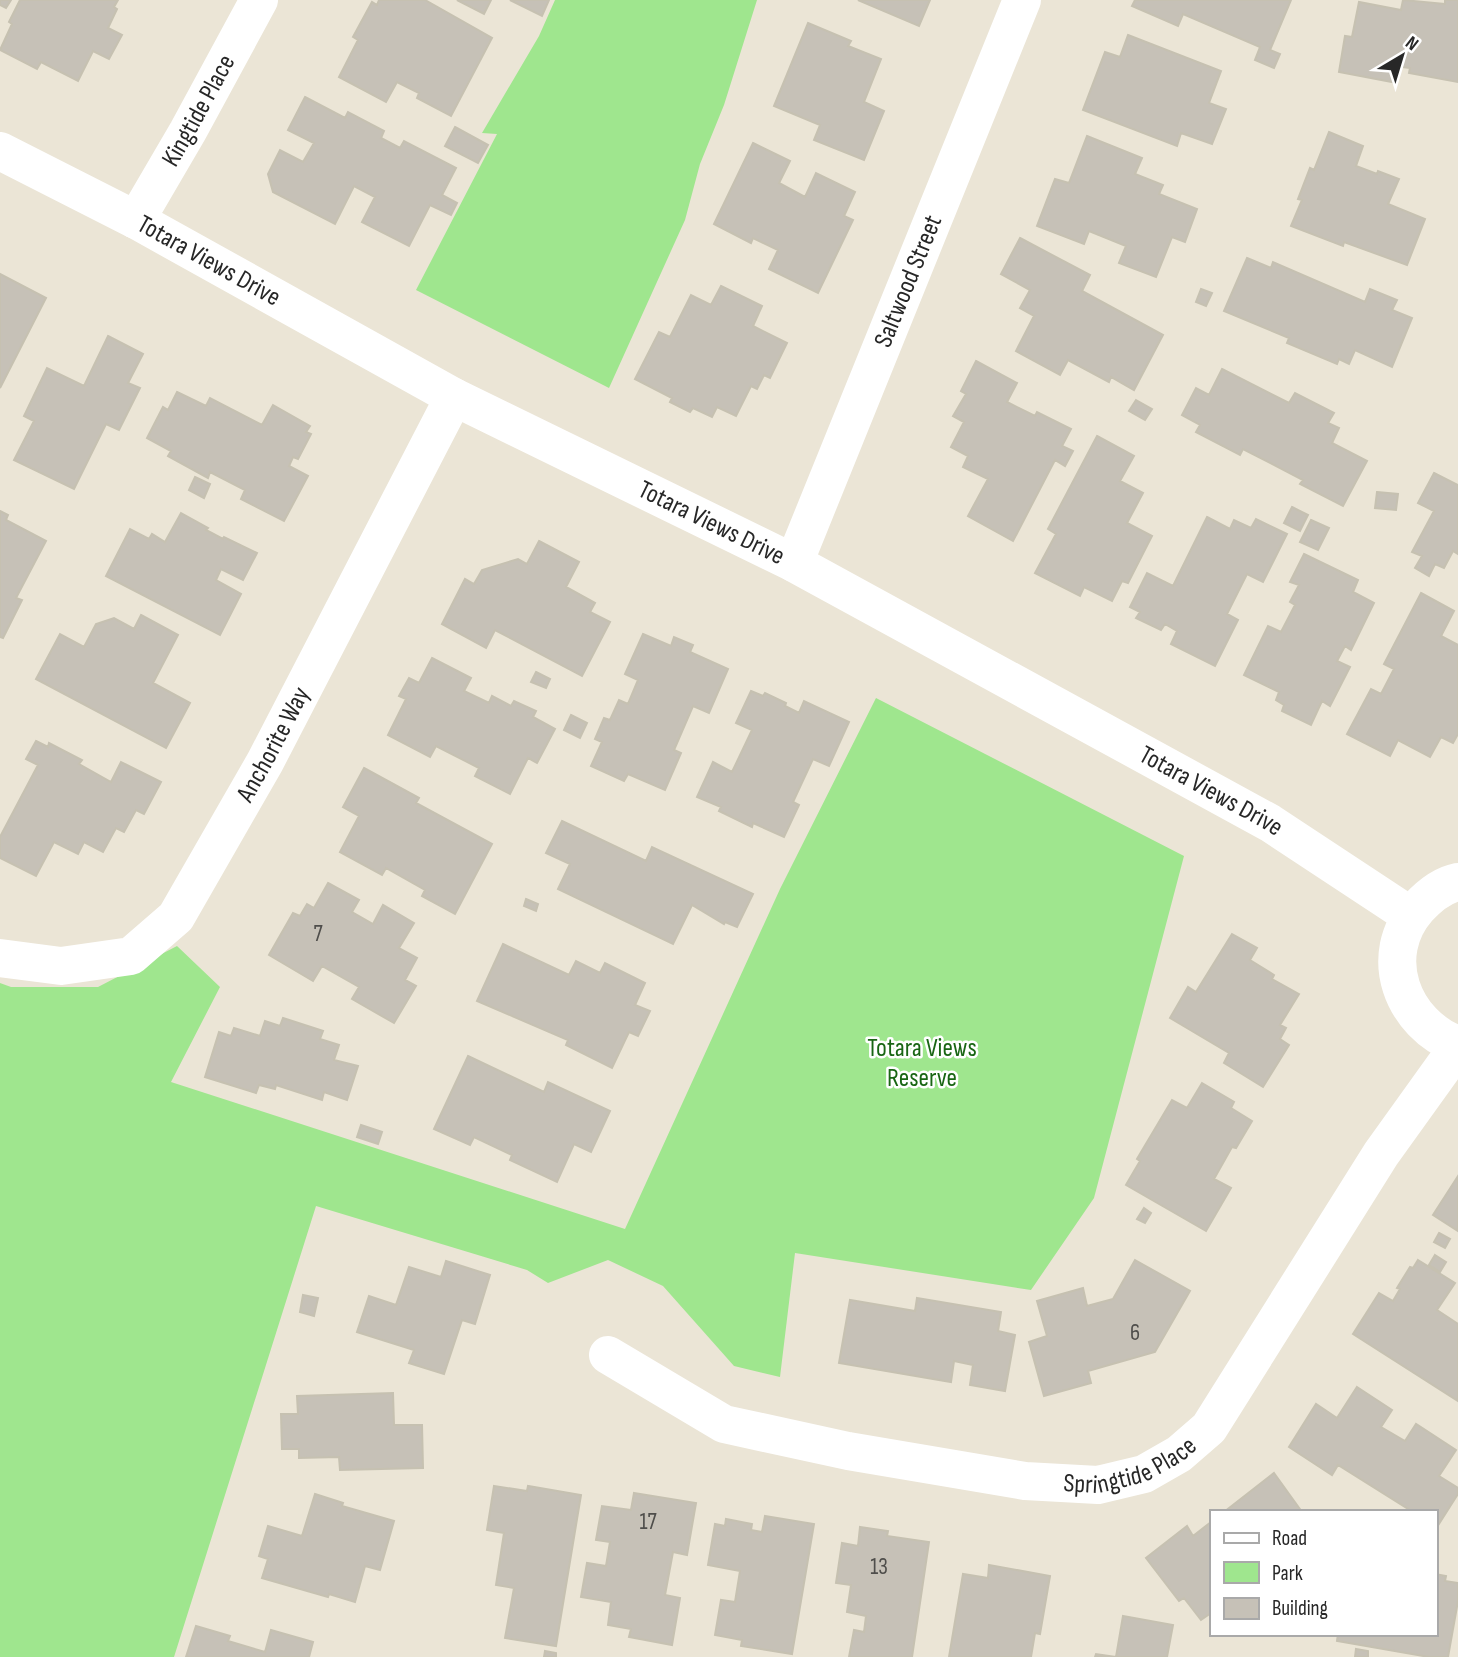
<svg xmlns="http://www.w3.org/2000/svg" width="1458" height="1657" viewBox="0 0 1458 1657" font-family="'Sofia Sans Condensed',sans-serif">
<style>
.green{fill:#9fe68e}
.building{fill:#c6c1b7;stroke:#c6c1b1;stroke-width:2}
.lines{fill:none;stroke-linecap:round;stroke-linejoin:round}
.minor{stroke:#fff;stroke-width:38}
.labels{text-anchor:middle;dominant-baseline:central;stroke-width:5;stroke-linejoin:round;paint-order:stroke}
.number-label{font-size:23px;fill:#4f4e4b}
.street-label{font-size:26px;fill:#272727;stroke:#fff}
.park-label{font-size:26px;fill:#196614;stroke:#fff}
</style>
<rect width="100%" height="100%" fill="#ebe5d6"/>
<!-- green -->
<path class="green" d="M555 0H757L724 105 700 164 685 220 609 388 416 290 497 134 482 133 539 36Z
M876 698 1184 856 1094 1198 1031 1290 795 1253 780 1377 734 1366 663 1286 608 1260 548 1283 527 1270 316 1206 174 1657H0V983L11 987H98L177 946 220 987 171 1082 625 1229 780 889Z"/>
<!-- building -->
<path class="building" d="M0 0H11L6 8 0 5Z
M20 0H118L114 7 117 9 108 28 122 35 109 59 93 51 78 81 41 62 37 69 0 50 12 24 9 22Z
M379 0H425L492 38 451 116 417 98 419 93 397 82 386 102 339 77 358 40 353 37 372 2 377 5Z
M457 0H491L484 14Z
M510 0H549L542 16Z
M858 0H930L919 26Z
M1135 0H1291L1270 50 1280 54 1274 68 1255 60 1260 47 1183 14 1178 26 1132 6Z
M1403 0 1445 4V0H1458V82L1409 73 1410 68 1394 66 1392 82 1339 72 1345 36 1352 37 1359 2 1401 10Z
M808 23 851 41 848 46 881 59 864 102 884 111 864 160 814 140 820 125 774 106Z
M1128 35 1221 71 1209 103 1226 109 1212 144 1181 133 1177 146 1083 110 1105 52 1120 57Z
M305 97 345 118 348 112 384 131 381 138 400 148 404 141 456 168 442 195 457 203 451 215 430 205 409 246 362 222 375 197 354 186 335 224 273 192 268 174 280 150 303 162 314 143 288 130Z
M455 127 488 145 478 163 445 146Z
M1329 132 1363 146 1356 166 1377 174 1378 171 1399 179 1388 204 1425 219 1407 265 1344 242 1343 246 1291 226 1302 200 1298 199 1310 168 1314 170Z
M1087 136 1142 158 1135 174 1163 185 1159 194 1197 209 1185 242 1172 237 1156 277 1119 263 1126 246 1089 231 1084 244 1037 226 1055 179 1069 183Z
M753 143 790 161 779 183 805 197 816 173 855 192 844 216 853 220 818 293 769 269 778 250 753 238 751 243 714 224Z
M1020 238 1090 275 1082 291 1163 335 1134 390 1111 377 1109 382 1068 360 1060 375 1016 351 1034 316 1020 308 1030 290 1001 274Z
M1247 258 1271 268 1273 262 1365 302 1370 289 1397 300 1392 310 1412 318 1392 367 1355 350 1349 364 1339 359 1337 364 1287 343 1289 338 1224 311Z
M0 274 46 298 0 388Z
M721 286 762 306 753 326 787 343 770 378 764 375 757 389 751 386 736 416 717 407 712 417 693 408 690 412 670 402 672 398 635 379 659 332 670 337 691 295 711 305Z
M1201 289 1212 293 1206 306 1196 302Z
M108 336 143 354 128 383 140 388 119 430 106 424 74 489 14 460 34 421 24 416 47 368 84 386Z
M976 361 1017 383 1007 402 1035 416 1037 412 1071 429 1062 446 1073 451 1065 466 1055 460 1013 541 968 516 988 479 963 467 968 456 951 447 964 422 953 416 966 394 961 391Z
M1222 369 1289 403 1295 393 1334 413 1328 423 1339 428 1332 443 1367 461 1343 506 1300 484 1303 480 1243 449 1240 455 1196 432 1200 425 1182 415 1196 388 1209 395Z
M177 392 206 406 210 398 262 425 273 405 310 426 306 432 311 434 298 459 293 457 289 466 308 476 284 521 241 499 245 490 210 472 208 478 168 456 171 451 147 438 163 407 168 410Z
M1136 400 1152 409 1145 420 1129 411Z
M1097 436 1134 456 1120 481 1143 493 1127 523 1152 536 1128 583 1122 581 1112 601 1084 587 1080 596 1035 573 1056 534 1048 529Z
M1434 473 1458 485V554L1453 551 1444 568 1435 564 1429 576 1415 568 1422 556 1412 552 1434 511 1418 503Z
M195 477 210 484 204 498 189 490Z
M1377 492 1398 494 1396 510 1375 508Z
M1292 507 1308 515 1300 531 1284 523Z
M0 511 8 515 6 520 46 541 16 598 22 600 3 638 0 637Z
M181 513 208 528 206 530 223 539 224 537 257 553 243 580 221 569 216 580 241 594 220 635 106 576 130 529 149 539 152 534 165 542Z
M1207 517 1230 529 1234 520 1251 528 1256 519 1287 534 1263 582 1247 574 1227 614 1238 620 1215 666 1171 644 1177 631 1165 624 1161 630 1136 618 1140 612 1130 607 1147 573 1173 586Z
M1311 520 1329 528 1318 550 1300 542Z
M539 541 579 562 566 587 595 603 590 612 610 622 582 676 495 630 486 648 442 624 465 579 474 584 482 570 518 559 527 564Z
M1304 554 1358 580 1353 592 1374 603 1351 650 1345 646 1337 661 1350 667 1330 706 1322 701 1311 725 1282 711 1284 705 1276 700 1279 692 1244 675 1268 626 1281 632 1295 605 1290 602 1299 585 1290 582Z
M1421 593 1454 611 1441 636 1458 645V734L1453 743 1441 737 1430 757 1398 740 1390 756 1347 734 1371 689 1381 694 1394 669 1384 664Z
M141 615 178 635 153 683 190 703 166 748 36 679 60 634 84 647 96 624 114 618 134 629Z
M643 634 671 646 674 637 693 645 690 652 728 669 709 713 693 706 674 750 681 753 665 790 628 774 624 781 591 766 602 742 595 739 604 718 610 720 619 700 628 704 638 680 625 674Z
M432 658 471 678 464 691 489 703 492 696 511 706 514 701 536 711 533 717 555 729 537 763 528 758 510 794 475 776 479 768 436 746 430 757 388 735 406 699 399 696 409 678 419 683Z
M536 672 550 679 546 688 531 682Z
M751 691 763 696 765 693 786 703 785 706 799 713 804 701 849 722 829 766 813 759 793 802 799 805 784 837 753 823 752 827 719 811 721 807 697 797 713 762 732 772 752 730 736 723Z
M571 715 587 723 580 738 564 730Z
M36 741 48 747 49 743 82 760 79 764 111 782 121 762 161 782 144 814 136 810 124 832 116 828 103 852 84 842 78 854 54 842 36 876 0 858V837L38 765 26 759Z
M364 768 419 798 416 803 492 844 455 914 422 896 425 890 386 868 382 875 340 852 359 816 343 807Z
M562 821 646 861 652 847 753 894 737 927 725 922 724 924 692 905 673 944 558 889 570 864 546 853Z
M328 883 359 900 352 912 373 924 383 905 414 923 399 948 417 958 405 980 416 986 394 1023 352 999 359 987 322 966 313 981 269 955 293 913 300 916 307 904 314 908Z
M526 899 538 904 536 911 524 906Z
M1232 934 1257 948 1250 960 1274 975 1272 979 1299 994 1280 1025 1286 1028 1280 1039 1289 1045 1263 1087 1224 1063 1229 1053 1170 1018 1188 987 1196 992Z
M503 944 569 975 576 961 600 973 605 963 645 983 635 1005 650 1011 638 1036 629 1032 612 1068 566 1045 568 1040 477 1001Z
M283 1018 323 1031 320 1039 339 1045 334 1060 358 1066 347 1100 324 1092 322 1100 276 1085 275 1089 259 1085 256 1093 205 1077 219 1032 231 1036 234 1028 260 1036 265 1021 280 1026Z
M468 1056 544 1092 548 1082 610 1111 591 1152 574 1144 557 1182 510 1160 512 1155 474 1137 470 1145 434 1129Z
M1202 1083 1234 1102 1231 1108 1252 1121 1236 1148 1232 1147 1214 1179 1231 1188 1206 1231 1126 1185 1140 1161 1137 1159 1172 1100 1187 1108Z
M361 1125 382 1132 378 1144 357 1137Z
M1458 1176V1231L1433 1215Z
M1144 1208 1151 1213 1145 1223 1137 1219Z
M1439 1233 1450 1239 1445 1248 1434 1242Z
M1435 1255 1446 1262 1440 1272 1429 1265Z
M1135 1260 1190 1291 1155 1352 1088 1371 1091 1383 1044 1396 1029 1342 1047 1336 1037 1301 1083 1288 1087 1306 1113 1299Z
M1418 1260 1455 1283 1437 1310 1458 1324V1401L1353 1334 1379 1293 1393 1301 1400 1289 1397 1288 1410 1267 1413 1268Z
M446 1261 490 1275 475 1324 462 1320 444 1374 409 1363 414 1350 357 1332 369 1296 396 1305 409 1267 441 1277Z
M303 1295 318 1298 314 1316 300 1312Z
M917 1298 1001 1312 998 1331 1015 1335 1005 1391 970 1385 973 1365 954 1361 951 1382 839 1363 850 1300 915 1311Z
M1357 1387 1392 1410 1381 1427 1405 1441 1416 1424 1456 1450 1439 1476 1458 1488V1494L1437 1527 1435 1512H1413L1338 1465 1332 1475 1289 1447 1316 1404 1337 1418Z
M393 1393 394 1425H422L423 1468 340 1470 339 1457 299 1458V1449H282L281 1414H298L297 1396Z
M1274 1473 1302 1512H1224Z
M494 1486 527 1491 528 1486 581 1495 556 1646 505 1638 514 1588 496 1585 504 1533 487 1530Z
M634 1493 696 1503 687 1555 673 1552 665 1595 680 1598 672 1645 629 1637 631 1629 608 1625 611 1602 581 1597 587 1563 606 1566 610 1542 596 1540 602 1506 631 1510Z
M315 1494 343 1503 342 1506 394 1521 380 1570 365 1566 355 1602 329 1594 328 1597 262 1578 268 1559 259 1556 268 1526 302 1536Z
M765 1516 814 1524 792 1654 741 1646 742 1640 715 1635 721 1600 735 1602 740 1571 708 1565 715 1524 725 1526 726 1519 752 1524 751 1530 762 1532Z
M1211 1522V1613L1201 1620 1184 1598 1179 1601 1146 1558 1187 1526 1193 1536Z
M860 1527 888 1531 887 1536 929 1542 912 1657H849L854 1630 864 1632 866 1616 847 1612 851 1585 836 1583 842 1543 858 1546Z
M989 1565 1050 1576 1040 1634 1035 1633 1031 1657H949L963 1574 988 1578Z
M1435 1574 1446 1576 1445 1581 1458 1583V1601L1448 1657H1429L1337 1641 1338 1634H1435Z
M1123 1616 1173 1625 1167 1657H1095L1096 1654 1116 1657Z
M196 1626 230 1636 228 1641 265 1652 271 1630 313 1642 309 1657H186Z
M1356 1649 1368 1651V1657H1355Z
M545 1651 556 1653V1657H544Z"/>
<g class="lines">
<!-- minor -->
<g class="minor">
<path id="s1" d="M0 151 136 220 454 397 794 563 1270 823 1411 916"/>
<path id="s2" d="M136 220 188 131 259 0"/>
<path id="s3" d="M794 563 1022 0"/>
<path d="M1458 882C1443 885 1428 897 1418 908 1376 956 1402 1024 1458 1045"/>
<path id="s4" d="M0 958 61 966 131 956 176 917 265 762 454 397"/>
<path id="s5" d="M608 1355 724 1424 848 1451 1025 1481 1098 1485 1144 1474 1179 1454 1209 1428 1381 1154 1447 1062 1457 1045"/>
</g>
</g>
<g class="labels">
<!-- number labels -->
<g class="number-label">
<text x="318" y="934">7</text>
<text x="1135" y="1333">6</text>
<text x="648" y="1522">17</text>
<text x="879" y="1567">13</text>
</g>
<!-- street labels -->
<g class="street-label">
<text stroke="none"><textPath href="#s2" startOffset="126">Kingtide Place</textPath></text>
<text stroke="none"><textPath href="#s1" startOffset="236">Totara Views Drive</textPath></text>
<text stroke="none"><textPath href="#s3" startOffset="304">Saltwood Street</textPath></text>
<text stroke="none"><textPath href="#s1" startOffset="803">Totara Views Drive</textPath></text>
<text stroke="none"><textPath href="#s4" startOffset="390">Anchorite Way</textPath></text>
<text stroke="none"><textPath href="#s1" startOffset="1370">Totara Views Drive</textPath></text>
<text stroke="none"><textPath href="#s5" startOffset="550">Springtide Place</textPath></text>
</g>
<!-- park labels -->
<g class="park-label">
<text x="922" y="1048">Totara Views<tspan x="922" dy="30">Reserve</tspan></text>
</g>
</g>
<!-- legend -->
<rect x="1210" y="1510" width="228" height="126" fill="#ffffff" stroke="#a9a9a9" stroke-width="2"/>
<rect x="1224" y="1533" width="35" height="10" fill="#ffffff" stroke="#a9a9a9" stroke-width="2"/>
<text x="1272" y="1545" font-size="21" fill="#272727">Road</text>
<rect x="1224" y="1562" width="35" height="21" fill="#9fe68e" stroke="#a9a9a9" stroke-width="2"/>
<text x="1272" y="1580" font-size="21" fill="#272727">Park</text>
<rect x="1224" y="1598" width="35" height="21" fill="#c6c1b7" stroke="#a9a9a9" stroke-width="2"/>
<text x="1272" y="1615" font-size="21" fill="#272727">Building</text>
<!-- north arrow -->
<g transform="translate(1402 56) rotate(38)" stroke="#ffffff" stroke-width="5" paint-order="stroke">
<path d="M0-5L12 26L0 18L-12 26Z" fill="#272727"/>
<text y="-10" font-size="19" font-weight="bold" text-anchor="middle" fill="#272727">N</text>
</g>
</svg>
